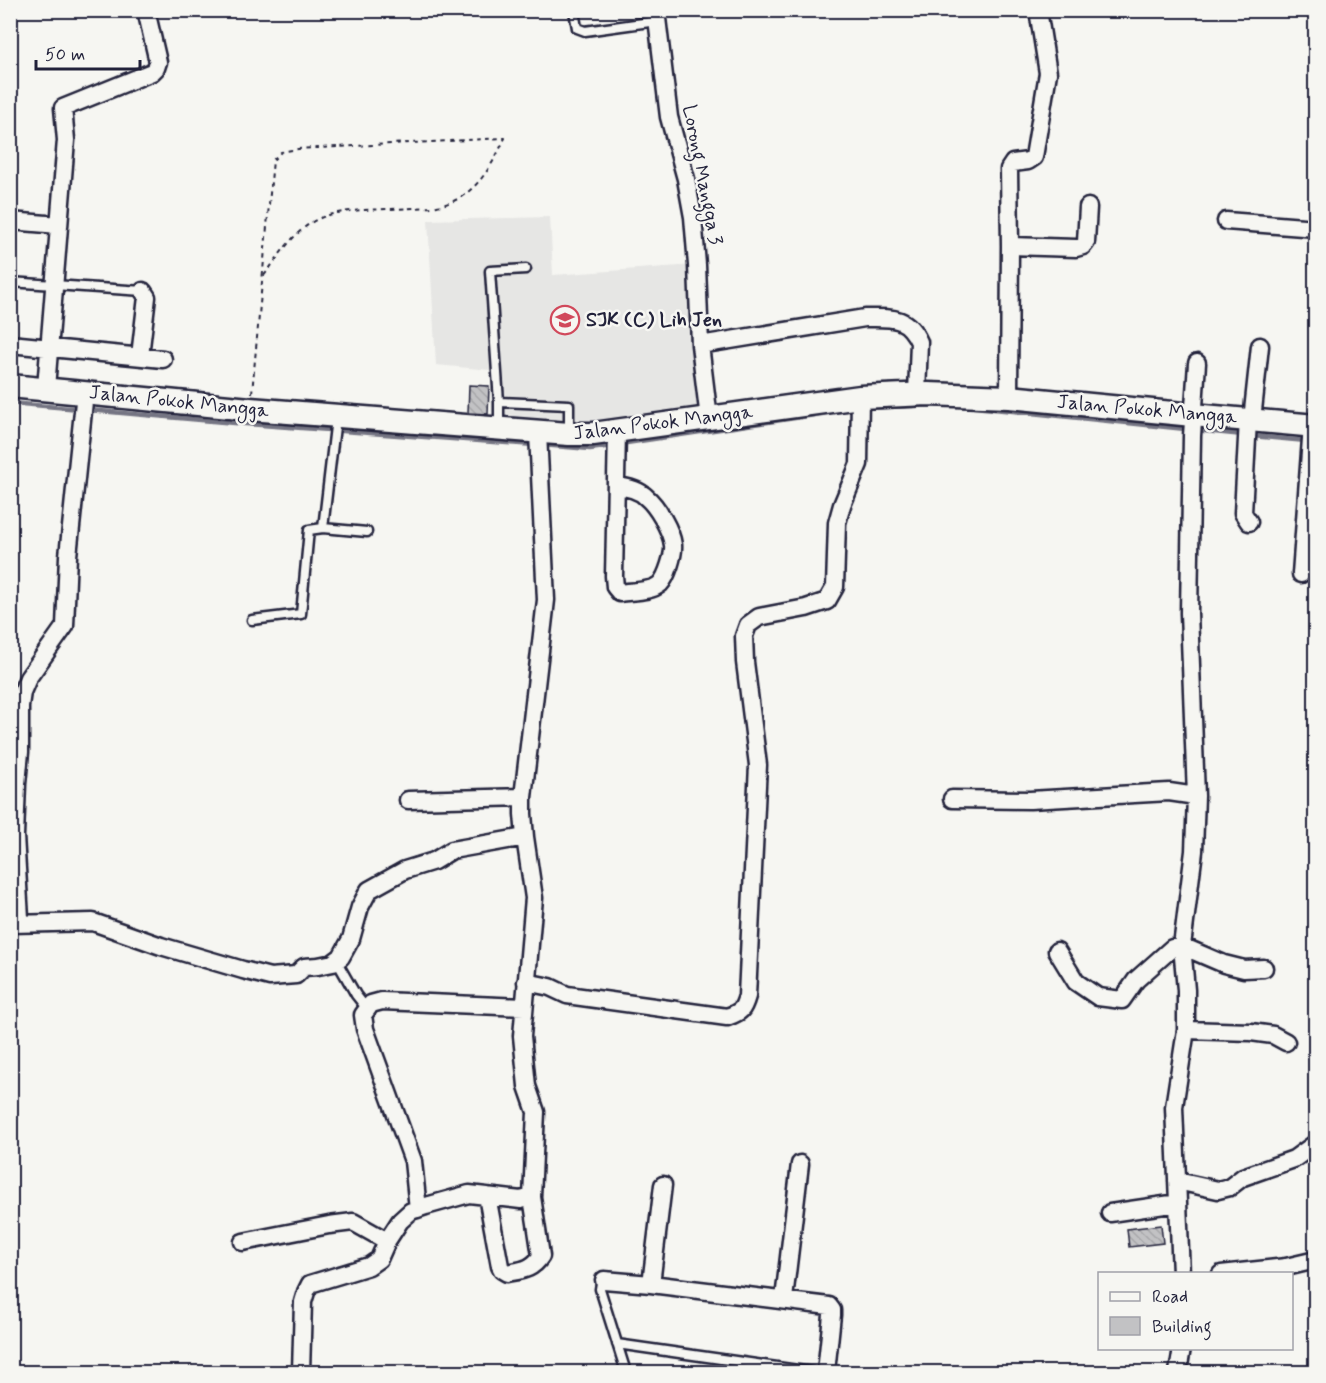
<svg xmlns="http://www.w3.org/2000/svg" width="1326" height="1383" viewBox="0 0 1326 1383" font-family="Mynerve,sans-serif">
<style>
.built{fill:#e6e6e4}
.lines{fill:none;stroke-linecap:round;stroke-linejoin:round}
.stream{stroke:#757583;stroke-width:4.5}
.building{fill:url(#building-back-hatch);stroke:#22223b;stroke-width:1.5}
.lane-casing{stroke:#22223b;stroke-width:13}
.street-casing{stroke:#22223b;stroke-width:21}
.secondary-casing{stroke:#22223b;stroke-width:27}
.path{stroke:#22223b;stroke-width:2;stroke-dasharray:4.5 4.5;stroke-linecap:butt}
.lane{stroke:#f6f6f2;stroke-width:8}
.street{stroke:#f6f6f2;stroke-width:16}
.secondary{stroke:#f6f6f2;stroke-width:22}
.labels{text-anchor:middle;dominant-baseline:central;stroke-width:5;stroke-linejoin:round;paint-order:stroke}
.street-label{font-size:20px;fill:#22223b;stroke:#f6f6f2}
.poi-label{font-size:20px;font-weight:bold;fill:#22223b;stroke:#f6f6f2;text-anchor:start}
</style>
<defs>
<pattern id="building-back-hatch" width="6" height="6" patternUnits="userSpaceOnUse" patternTransform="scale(1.5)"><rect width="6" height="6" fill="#c2c2c4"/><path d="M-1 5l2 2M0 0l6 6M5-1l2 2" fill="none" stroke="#a6a6a9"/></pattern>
</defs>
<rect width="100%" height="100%" fill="#f6f6f2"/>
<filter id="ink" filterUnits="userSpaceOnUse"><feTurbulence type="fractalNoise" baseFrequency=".0167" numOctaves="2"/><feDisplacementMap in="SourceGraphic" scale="12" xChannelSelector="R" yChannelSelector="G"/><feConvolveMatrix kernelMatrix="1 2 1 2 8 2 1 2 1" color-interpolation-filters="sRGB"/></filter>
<g filter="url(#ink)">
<!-- built -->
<path class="built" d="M550 217 553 275 694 265 704 410 582 422 492 414 491 370 436 365 428 220Z"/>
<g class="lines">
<!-- stream -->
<path class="stream" d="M10 403 80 409
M974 407 1243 435
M863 408 939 405
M88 410 246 424 534 445
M1252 436 1306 441
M620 444 855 409
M542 445 590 449 612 446"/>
</g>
<!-- building -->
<path class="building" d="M469 385 489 386 488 414 468 413Z
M1161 1225 1163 1243 1129 1247 1127 1229Z"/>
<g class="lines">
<!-- lane casing -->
<g class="lane-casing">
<path id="lane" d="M574 11 577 28 585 31 657 21
M526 269 490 271 499 402 569 405V434
M10 282 143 291
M499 402V426
M323 528 336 418
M252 620 301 614 309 530 323 528 367 532
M336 960 356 995 367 1009
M604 1280 601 1283 600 1289 626 1372
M617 1344 812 1372"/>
</g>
<!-- street casing -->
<g class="street-casing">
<path id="street" d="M656 10 669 117 686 179 693 217 697 265 700 345 709 419
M10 221 59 225
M1226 221 1316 228
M1010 246 1076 248 1083 246 1086 242 1088 207
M10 344 163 359
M700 345 865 318C891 318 907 315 919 342L917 394
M140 356 147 297 143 291
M46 388 66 140 63 108 152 72 156 68 158 62 146 10
M1009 397 1010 246 1009 169 1013 163 1028 161 1034 157 1048 73 1038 10
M1248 420 1243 513 1249 522
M1252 420 1260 346
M616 486C627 487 638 489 646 497 657 506 671 530 673 545 674 554 667 577 660 584 651 592 632 591 620 593L615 587 614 576 617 431
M1301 574 1312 425
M952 799 1030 800 1169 792 1196 796
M408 800 523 797
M12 924 93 922 161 946 243 970 270 977 296 975 304 967 318 966 333 963 341 957 351 939 360 907 369 890 405 870 434 861 452 850 525 837
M10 925 20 918 15 836 17 784 20 752V706L22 692 28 678 65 626 68 556 85 392
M1057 951 1076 982 1098 997 1122 1000 1136 980 1172 948 1182 946 1224 964 1244 969 1264 968
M526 982 550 987 567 995 727 1017C741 1012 743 1010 747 996L758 765 745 662 744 636 748 625 759 617 806 608 827 601 835 587 837 523 842 505 859 464 860 397
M1186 1030 1251 1032 1273 1035 1286 1042
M1177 1181 1218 1190 1230 1187 1243 1177 1294 1159 1316 1143
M487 1196 500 1266 502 1270 507 1273C522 1270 532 1270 541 1256L532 1197
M418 1209 413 1161 365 1029 363 1015 371 1004 382 1001 524 1007
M1110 1213 1178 1203
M243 1242 329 1225 353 1222 387 1241
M1181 1274 1174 1107 1186 1030V990L1182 946 1194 851 1196 796 1189 613 1192 436 1197 363
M1221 1274 1286 1267 1316 1260
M604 1280 651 1284 829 1306 832 1310V1315L826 1372
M651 1284 663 1185
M784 1299 800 1164
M301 1372 303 1302 306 1292 310 1284 369 1266 379 1259 387 1241 400 1221 411 1211 426 1206 469 1194 521 1200 532 1197 536 1112 527 1086 522 1036 534 898 525 837 523 814V797L546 600 538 433
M1178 1372 1182 1348"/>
</g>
<!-- secondary casing -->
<g class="secondary-casing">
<path id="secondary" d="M10 386 250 409 569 434H593L860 397 928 394 1009 397 1193 415 1316 426"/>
</g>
<!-- path -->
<path class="path" d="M252 393 273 160 281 152 298 149 505 138C491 168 473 200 437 206 430 208 422 207 414 208 398 209 381 209 364 210 347 211 326 213 311 223 291 235 277 259 263 277"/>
<!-- lane -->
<use href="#lane" class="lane"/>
<!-- street -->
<use href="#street" class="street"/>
<!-- secondary -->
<use href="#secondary" class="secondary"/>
</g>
</g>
<!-- icons -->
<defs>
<g id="school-ring" transform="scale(1.5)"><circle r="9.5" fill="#f6f6f2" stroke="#d1495b" stroke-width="1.5"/><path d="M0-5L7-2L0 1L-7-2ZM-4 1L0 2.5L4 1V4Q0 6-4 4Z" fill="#d1495b"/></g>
</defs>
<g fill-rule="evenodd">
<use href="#school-ring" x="565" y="320"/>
</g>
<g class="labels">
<!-- street labels -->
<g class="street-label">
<text transform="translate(702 175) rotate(79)">Lorong Mangga 3</text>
<text transform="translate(179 402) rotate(6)">Jalan Pokok Mangga</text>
<text transform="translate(1147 410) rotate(5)">Jalan Pokok Mangga</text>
<text transform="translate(663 423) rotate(-7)">Jalan Pokok Mangga</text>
</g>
<!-- poi labels -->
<g class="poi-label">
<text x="586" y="320">SJK (C) Lih Jen</text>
</g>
</g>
<!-- margin -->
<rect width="1326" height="1383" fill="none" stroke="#f6f6f2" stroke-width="36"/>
<rect x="18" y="18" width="1290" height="1347" fill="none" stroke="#22223b" stroke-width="2" filter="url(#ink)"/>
<!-- legend -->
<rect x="1098" y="1272" width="195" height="78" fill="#f6f6f2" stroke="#a1a1a9" stroke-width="1.5"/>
<rect x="1110" y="1292" width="30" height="9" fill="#f6f6f2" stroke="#a1a1a9" stroke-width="1.5"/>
<text x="1152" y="1302" font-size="18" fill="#22223b">Road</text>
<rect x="1110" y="1317" width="30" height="18" fill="#c2c2c4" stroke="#a1a1a9" stroke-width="1.5"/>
<text x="1152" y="1332" font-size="18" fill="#22223b">Building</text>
<!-- scale -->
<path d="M36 60v9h104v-9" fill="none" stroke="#22223b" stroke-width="3"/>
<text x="45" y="60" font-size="18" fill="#22223b" stroke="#f6f6f2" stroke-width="4.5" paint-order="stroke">50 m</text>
</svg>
